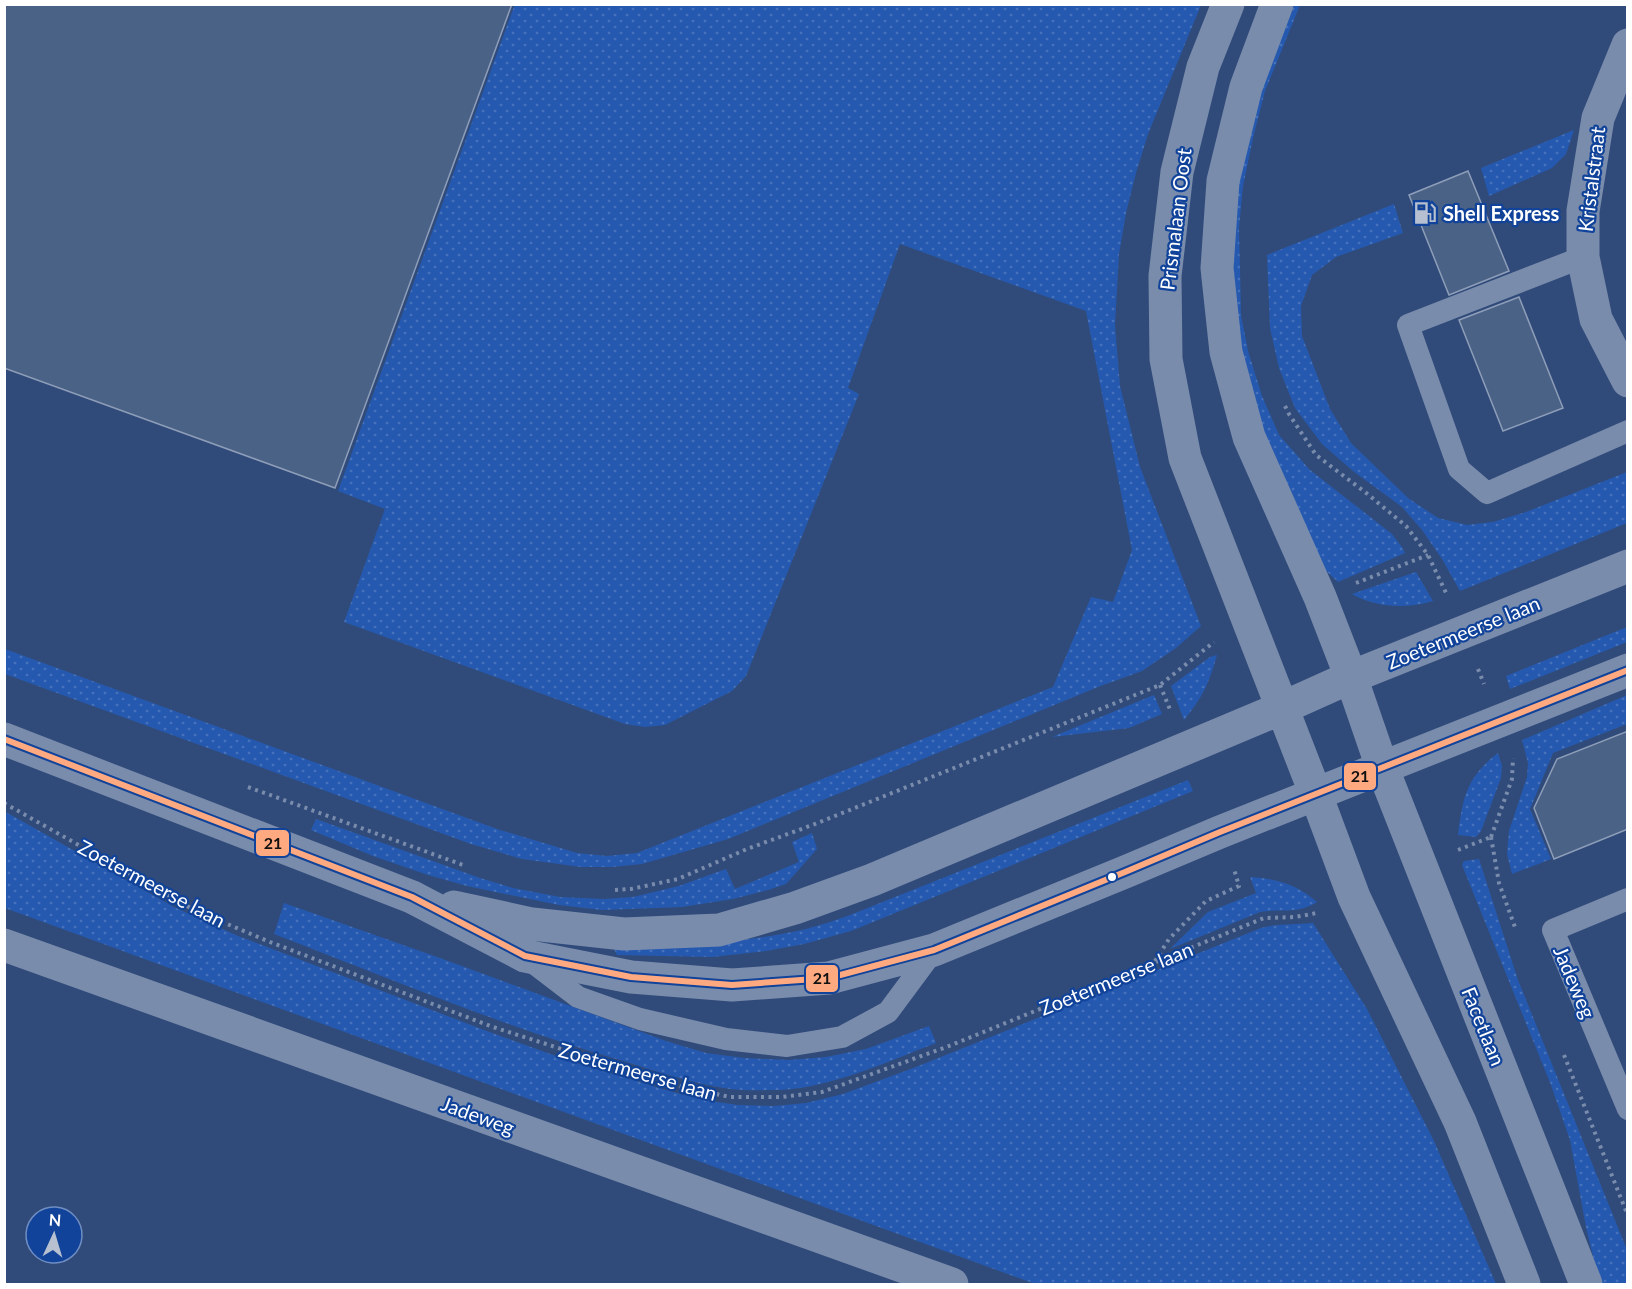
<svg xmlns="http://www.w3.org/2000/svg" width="1632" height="1289" viewBox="0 0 1632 1289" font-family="Lato,sans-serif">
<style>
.grass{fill:url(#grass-dots)}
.building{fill:#4b6287;stroke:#8e9eb9;stroke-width:1.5}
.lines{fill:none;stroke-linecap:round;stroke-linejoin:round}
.path{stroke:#7a8cac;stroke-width:4;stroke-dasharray:3 4.5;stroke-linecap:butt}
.service{stroke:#7a8cac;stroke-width:22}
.minor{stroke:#7a8cac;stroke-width:33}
.tertiary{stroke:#7a8cac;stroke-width:33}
.bus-1-casing{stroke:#104399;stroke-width:10}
.bus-1{stroke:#ffa980;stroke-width:6}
.bus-dot{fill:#fff;stroke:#104399;stroke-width:2}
.labels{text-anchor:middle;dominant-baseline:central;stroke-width:4.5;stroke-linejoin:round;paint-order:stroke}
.street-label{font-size:20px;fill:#fff;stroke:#104399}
.poi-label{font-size:20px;font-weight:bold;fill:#fff;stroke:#104399;text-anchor:start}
.line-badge{stroke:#104399;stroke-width:2}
.pale-badge-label{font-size:16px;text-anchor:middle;font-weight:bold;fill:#111}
</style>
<defs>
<pattern id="grass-dots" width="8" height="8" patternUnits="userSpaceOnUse" patternTransform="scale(1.5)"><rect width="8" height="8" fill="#2559b0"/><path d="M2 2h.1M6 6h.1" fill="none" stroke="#4672bc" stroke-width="1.8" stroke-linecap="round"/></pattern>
</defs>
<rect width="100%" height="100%" fill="#304b7a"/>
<!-- grass -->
<path class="grass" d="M515 4 1201 5 1148 134 1136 173 1126 213 1119 254 1115 325 1120 386 1140 467 1201 626 1176 648 1142 671 1098 687 728 839 642 864 612 867H581L522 859 471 844 5 674V649L497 829 577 853 607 856 637 853 1053 687 1091 597 1113 602 1132 550 1086 311 900 244 848 388 859 394 746 676 732 691 665 725 645 727 625 724 344 622 385 509 338 491Z
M1282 5H1300L1265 91 1253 138 1243 186 1239 228 1241 315 1248 351 1262 396 1279 435 1310 470 1392 534 1402 547 1405 553 1338 582 1324 569 1311 548 1251 400 1231 316 1239 133Z
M1574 130 1566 154 1552 168 1489 196 1481 168Z
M1394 204 1403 233 1336 257 1312 275 1301 306 1302 336 1330 409 1351 443 1408 498 1438 518 1467 525 1493 522 1526 512 1627 472V523L1460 591 1442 559 1422 530 1402 507 1353 471 1322 444 1295 408 1279 368 1270 328 1267 255Z
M1416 572 1433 601C1406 609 1377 608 1352 594Z
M1627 627V642L1510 689 1506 676Z
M1217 655C1209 683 1203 697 1184 720L1171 686 1210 657Z
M1154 695 1162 714 1129 728 1052 737Z
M1627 695V724L1553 753 1530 809 1551 859 1512 874 1507 854 1509 831 1527 777 1528 763 1522 740Z
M1498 753 1502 766 1501 778 1481 831 1476 837 1458 835C1463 797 1466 778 1498 753Z
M1188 780 1193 791 851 931 804 944 766 951 712 957 617 955 613 947C677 944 743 944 806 929 821 925 836 920 850 915Z
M4 811 174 907 238 936 492 1033 567 1060 673 1092 710 1101 738 1105 774 1106 806 1103 843 1094 916 1067 1261 928C1278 923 1295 925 1313 923L1367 1009 1434 1141 1496 1284H1035L5 908Z
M316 819 480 878 513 888 560 897 604 899 633 897 679 886 726 869 735 889 799 862 792 842 812 833 817 849 786 884 768 890 733 899 682 907 602 910 559 905 467 886 428 875 373 856 311 830Z
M1479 859 1518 980 1627 1250V1284H1602L1597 1273 1586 1227 1570 1140 1551 1085 1462 865 1464 861Z
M1250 877C1277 879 1297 884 1317 902 1296 915 1283 908 1260 912L1170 949 1208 912 1256 893Z
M284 903 440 958 666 1041 706 1053 744 1058 789 1060 826 1057 866 1049 929 1026 936 1043C886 1062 834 1087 780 1090 764 1090 745 1091 730 1089 693 1084 656 1071 620 1060 502 1026 388 978 274 934Z"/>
<!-- building -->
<path class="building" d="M4 4H512L335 488 4 368Z
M1468 171 1509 271 1449 295 1409 195Z
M1519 297 1563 408 1503 431 1459 320Z
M1628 731V829L1554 859 1534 808 1557 759Z"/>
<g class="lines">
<!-- path -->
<path class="path" d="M1285 406 1289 414 1316 455 1365 492 1406 526 1428 555 1447 595
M1356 583 1428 555
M1478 669 1484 684
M1160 685 1171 712
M248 787 463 865
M4 803 194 910 270 942 493 1027 674 1085 730 1097H782L822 1092 949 1046 1264 918 1295 917 1317 913
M1491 837 1512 779 1513 758
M1491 837 1499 883 1516 930
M1458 850 1491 837
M615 890 631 889 678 879 747 849 815 824 1160 685 1214 642
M1155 961 1169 939 1206 901 1239 886 1234 869
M1564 1055 1628 1216"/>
<!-- service -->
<path class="service" d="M1583 257 1408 325 1459 469 1487 493 1628 431
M1628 899 1553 930 1628 1109
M531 961 578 997 640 1019 726 1039 787 1046 842 1037 888 1012 934 950"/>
<!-- minor -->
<path class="minor" d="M1628 45 1598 118 1583 211V257L1596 319 1628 381
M1382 767 1586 1284
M1316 795 1354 897 1460 1122 1524 1284
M4 945 952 1284"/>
<!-- tertiary -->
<path class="tertiary" d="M1228 4 1203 67 1177 172 1165 276 1166 359 1185 458 1316 795
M1277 4 1246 87 1223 181 1217 268 1226 352 1249 437 1320 597 1351 677 1382 767
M4 739 412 897 525 956 631 977 732 985 829 978 934 950 1125 872 1220 832 1628 670
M454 907 532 924 624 934 719 930 795 908 872 880 1282 708 1351 677 1628 566"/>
<!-- bus-1 casing -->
<g class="bus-1-casing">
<path id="bus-1" d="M4 739 412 897 525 956 631 977 732 985 829 978 934 950 1125 872 1220 832 1628 670"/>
</g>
<!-- bus-1 -->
<use href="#bus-1" class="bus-1"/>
</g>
<!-- icons -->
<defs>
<g id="fuel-bare" transform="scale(1.8)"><path d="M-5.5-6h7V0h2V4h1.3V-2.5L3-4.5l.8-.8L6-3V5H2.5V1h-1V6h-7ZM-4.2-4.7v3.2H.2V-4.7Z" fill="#b7c0d0" stroke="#104399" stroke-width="2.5" paint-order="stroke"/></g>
</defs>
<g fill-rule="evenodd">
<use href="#fuel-bare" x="1425" y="213"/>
</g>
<!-- markers -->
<circle class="bus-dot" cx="1112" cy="877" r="5"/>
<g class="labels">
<!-- street labels -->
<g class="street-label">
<text transform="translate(1591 179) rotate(-83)">Kristalstraat</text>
<text transform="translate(1175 219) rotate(-83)">Prismalaan Oost</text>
<text transform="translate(1463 632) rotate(-22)">Zoetermeerse laan</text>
<text transform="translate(152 883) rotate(28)">Zoetermeerse laan</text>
<text transform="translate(1116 978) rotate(-22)">Zoetermeerse laan</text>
<text transform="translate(1575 982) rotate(67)">Jadeweg</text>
<text transform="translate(1484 1026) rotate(68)">Facetlaan</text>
<text transform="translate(638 1071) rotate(16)">Zoetermeerse laan</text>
<text transform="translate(478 1115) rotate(20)">Jadeweg</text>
</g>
<!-- poi labels -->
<g class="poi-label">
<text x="1443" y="213">Shell Express</text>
</g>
</g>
<g class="line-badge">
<rect x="1343" y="762" width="34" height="29" rx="6" fill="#ffa980"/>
<rect x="255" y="829" width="35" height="28" rx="6" fill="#ffa980"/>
<rect x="805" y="964" width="34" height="29" rx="6" fill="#ffa980"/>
</g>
<g class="pale-badge-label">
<text x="1360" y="782">21</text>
<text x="273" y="849">21</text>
<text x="822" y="984">21</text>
</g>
<!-- border -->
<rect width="1632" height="1289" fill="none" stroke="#ffffff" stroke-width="12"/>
<!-- north arrow -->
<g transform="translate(54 1235) rotate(4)"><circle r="28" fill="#104399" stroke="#708ec2" stroke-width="1.5"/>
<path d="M0-4.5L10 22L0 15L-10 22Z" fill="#b7c0d0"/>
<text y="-9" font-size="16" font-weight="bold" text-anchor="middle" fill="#ffffff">N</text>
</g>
</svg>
